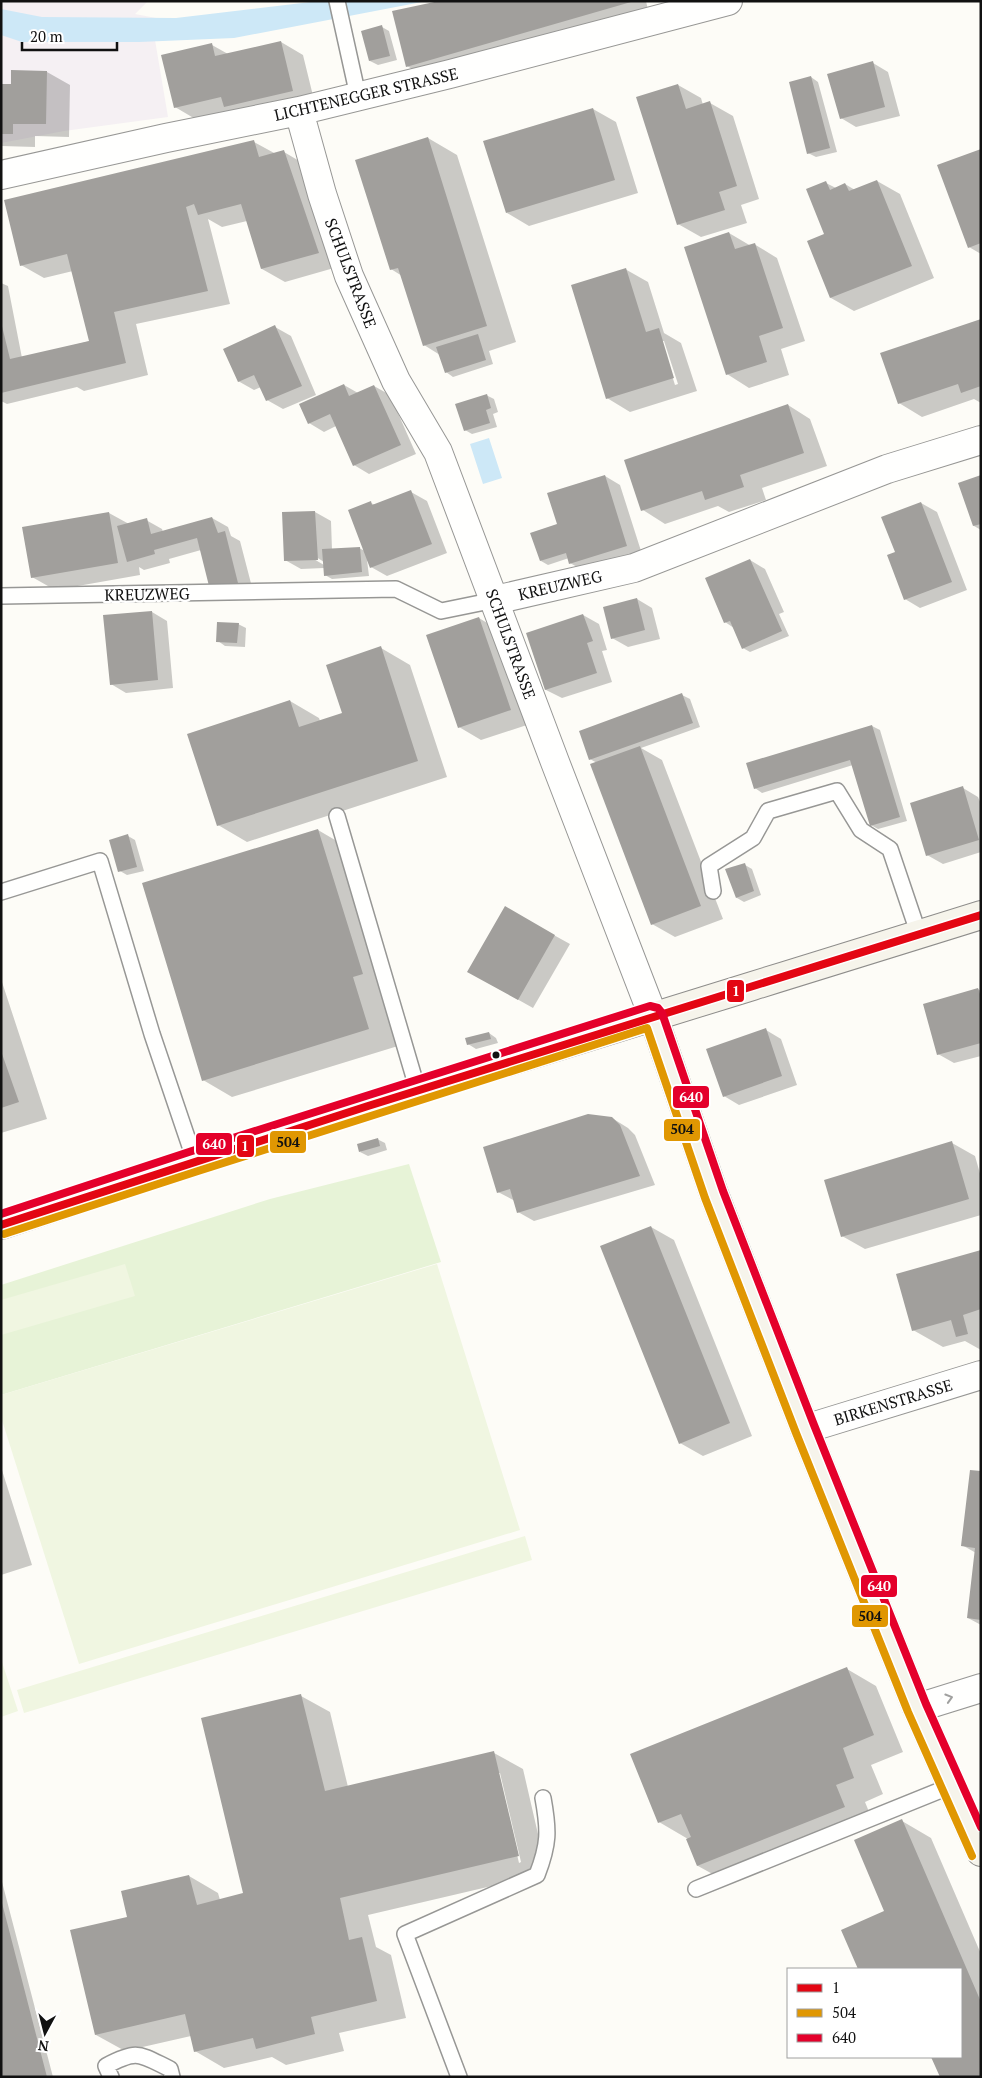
<svg xmlns="http://www.w3.org/2000/svg" width="982" height="2078" viewBox="0 0 982 2078" font-family="'PT Serif',serif">
<style>
.industrial{fill:#f5f0f3}
.green{fill:#e7f3d7}
.pitch{fill:#f0f6e1}
.water{fill:#cde8f7}
.shadow{fill:#0003;fill-rule:evenodd}
.building{fill:#a19f9c}
.lines{fill:none;stroke-linecap:round;stroke-linejoin:round}
.lane-casing{stroke:#979795;stroke-width:18}
.street-casing{stroke:#979795;stroke-width:30}
.secondary-casing{stroke:#8e8d8b;stroke-width:30}
.lane{stroke:#fffffe;stroke-width:15}
.street{stroke:#fffffe;stroke-width:28}
.secondary{stroke:#f6f4eb;stroke-width:28}
.bus-1-casing{stroke:#fff;stroke-width:11}
.bus-2-casing{stroke:#fff;stroke-width:11}
.bus-3-casing{stroke:#fff;stroke-width:11}
.bus-1{stroke:#e30613;stroke-width:8}
.bus-2{stroke:#e09702;stroke-width:8}
.bus-3{stroke:#e4002b;stroke-width:8}
.oneway{stroke:#a0a09f}
.bus-dot{fill:#111;stroke:#fff;stroke-width:2}
.labels{text-anchor:middle;dominant-baseline:central;stroke-width:5;stroke-linejoin:round;paint-order:stroke}
.street-label{font-size:16px;fill:#111;stroke:#fff}
.line-badge{stroke:#fff;stroke-width:2}
.badge-label{font-size:14px;text-anchor:middle;font-weight:bold;fill:#fff}
.pale-badge-label{font-size:14px;text-anchor:middle;font-weight:bold;fill:#111}
</style>
<rect width="100%" height="100%" fill="#fdfcf7"/>
<!-- industrial -->
<path class="industrial" d="M1 1H148L135 14 156 18 155 40 168 117 64 131 1 143Z"/>
<!-- green -->
<path class="green" d="M409 1164 441 1262 1 1395V1285L270 1199Z"/>
<!-- pitch -->
<path class="pitch" d="M125 1264 135 1296 1 1335V1300Z
M437 1264 520 1530 79 1664 1 1417V1395Z
M525 1536 532 1560 24 1713 17 1690Z
M1 1659 18 1711 1 1717Z"/>
<!-- water -->
<path class="water" d="M319 1H427L234 38 139 42H22L1 35V9L42 17 176 18Z
M489 438 502 478 483 484 470 444Z"/>
<!-- shadow -->
<path class="shadow" d="M445 1H646L648 10 430 79 407 66Z
M382 27 389 31 397 60 378 65 370 61Z
M281 42 303 55 315 104 197 120 175 107 212 45 228 54Z
M873 63 888 72 900 116 856 127 841 118Z
M47 72 70 85 69 137 35 136V147L1 146V85H12Z
M811 77 818 82 837 152 816 157 808 153Z
M678 85 701 98 703 105 710 103 733 116 759 199 741 205 747 223 701 237 678 224Z
M593 109 616 122 638 193 529 226 507 213Z
M428 138 457 155 516 342 489 351 493 364 453 377 446 372 440 355 424 345 402 276 391 269Z
M254 142 276 154 284 152 306 165 341 266 285 282 262 269 247 221 222 227 208 219 230 304 136 324 148 375 84 391 77 387 7 404 1 401V283L8 286 22 358 90 341 73 271 44 278 21 265Z
M981 150V254L969 247Z
M877 181 900 194 934 278 854 311 831 298 826 234V183L836 188 845 184 855 190Z
M729 233 751 246 754 244 777 258 805 341 781 349 789 375 749 388 727 374Z
M625 269 648 282 664 333 681 343 697 391 630 412 607 398ZM661 341H664L678 384 675 385Z
M981 320V403L974 399 922 417 899 403Z
M275 327 291 336 316 395 283 409 267 400 261 387 254 390 238 381Z
M344 385 358 393 374 386 390 395 416 454 369 474 354 465 336 426 324 432 309 423Z
M486 395 494 399 498 412 493 414 497 427 472 434 465 430Z
M788 405 810 419 827 466 762 488 766 500 729 512 718 506 665 524 643 510Z
M605 476 620 485 642 554 586 572 570 563 569 558 548 565 541 561 559 525Z
M981 477V530L974 526Z
M411 492 427 501 447 553 387 576 371 567 367 560 369 576 332 579 325 575 324 568 301 569 285 560 284 513 315 512 331 521 332 550 359 548 365 551 371 503 375 505ZM313 555 324 562V565L312 558Z
M921 503 937 512 967 590 920 608 905 599 896 553Z
M109 513 129 524 146 520 162 529 163 532 212 518 228 527 231 536 240 541 253 591 225 594 201 550 169 559 170 563 144 570 139 567 140 575 55 590 32 577 23 528Z
M750 560 765 569 784 612 779 614 789 636 750 652 743 648 734 628 725 622Z
M637 599 652 608 660 639 628 647 612 638Z
M152 612 167 621 173 688 126 693 111 684Z
M583 615 599 624 607 650 602 651 612 682 562 698 546 690 528 634Z
M479 618 502 632 533 723 481 740 459 727Z
M238 624 246 628 245 647 225 646 218 641Z
M381 648 410 665 447 777 247 842 218 825 290 701 319 718 320 721 343 714Z
M682 695 690 699 700 727 641 748 662 760 723 919 675 937 652 924 597 763 590 759Z
M872 726 880 730 907 821 878 829 871 825 853 765 762 793 755 788Z
M963 788 978 797 981 804V852L943 864 927 855Z
M318 830 347 847 391 991 381 994 398 1046 232 1097 203 1080Z
M128 836 135 840 144 871 127 875 120 871Z
M745 865 752 869 761 895 744 902 737 898Z
M505 908 570 944 533 1008 469 972Z
M1 979 47 1119 1 1133Z
M978 989 981 991V1056L954 1063 938 1054Z
M766 1030 781 1039 797 1085 739 1105 724 1096Z
M489 1033 496 1038 498 1043 476 1049 468 1044Z
M589 1115 612 1118 628 1128 635 1135 655 1185 534 1221 518 1212 515 1201 498 1192Z
M377 1139 385 1143 387 1150 368 1156 360 1152Z
M952 1143 975 1156 981 1177V1215L865 1249 842 1236Z
M651 1227 674 1240 752 1436 703 1456 680 1443Z
M981 1251V1350L965 1341 943 1347 913 1330Z
M1 1467 32 1565 1 1575Z
M981 1472V1625L968 1618 976 1553 962 1545Z
M847 1669 876 1686 903 1752 871 1765 883 1794 865 1802 874 1824 727 1882 698 1866 688 1839 659 1822Z
M301 1696 330 1712 348 1787 494 1753 523 1769 547 1873 368 1915 376 1947 391 1955 406 2018 339 2033 344 2051 286 2065 272 2057 224 2068 195 2051 191 2036 125 2051 96 2035 129 1918 123 1892 189 1876 218 1893 220 1900 244 1894ZM498 1773H500L521 1862 519 1863Z
M902 1821 931 1838 981 1954V2077H941L933 2057H961V1969H859L843 1930 886 1912Z
M1 1878 53 2077H1Z"/>
<!-- building -->
<path class="building" d="M439 1H631V2L406 67 392 11Z
M382 25 390 56 369 61 361 31Z
M281 41 293 91 224 107 221 97 174 108 161 55 212 43 215 56Z
M873 61 885 107 840 119 827 74Z
M11 70 47 71 46 124H13V134H1V84H11Z
M811 76 830 148 807 154 789 82Z
M678 84 686 109 710 101 737 186 719 192 725 210 677 225 636 97Z
M593 108 615 180 506 213 483 141Z
M428 137 487 326 423 346 398 268 390 270 355 160Z
M254 140 259 157 284 150 319 253 261 269 241 204 198 215 194 204 186 207 208 291 114 312 126 363 1 393V322L10 359 89 341 67 254 20 266 4 200Z
M981 149V243L968 248 937 165Z
M877 180 912 266 830 298 807 241 824 234 806 189 826 181 830 190 845 183 849 191Z
M729 232 735 249 755 243 783 328 759 336 767 362 726 375 684 247Z
M626 268 646 332 659 328 674 378 606 399 571 285Z
M981 319V386L961 393 958 384 898 404 880 353Z
M275 325 302 386 266 401 254 375 238 382 223 349Z
M478 334 486 360 445 373 436 347Z
M344 384 349 396 374 385 401 445 353 466 330 414 308 424 299 404Z
M487 394 491 408 486 410 490 423 464 431 455 404Z
M788 404 804 453 740 475 744 487 705 500 702 491 641 511 624 460Z
M605 475 627 546 569 564 566 553 540 561 530 533 557 524 547 493Z
M981 475V524L973 526 958 483Z
M411 490 432 544 370 568 348 510 371 501 372 505Z
M921 502 952 582 904 600 887 555 895 552 881 517Z
M315 511 318 560 284 561 282 512Z
M109 512 118 563 31 578 22 527Z
M212 517 218 533 225 531 238 583 209 586 197 538 154 550 155 554 127 562 117 526 147 518 151 534Z
M360 547 362 572 324 576 322 549Z
M750 559 782 631 742 649 730 621 724 623 705 578Z
M637 598 645 630 611 639 603 607Z
M152 611 158 680 110 685 103 615Z
M583 614 593 641 587 643 597 673 545 690 526 633Z
M479 617 511 710 458 728 426 635Z
M217 622 239 623 237 643 216 642Z
M381 646 418 761 217 826 187 734 290 700 299 727 342 713 326 665Z
M682 693 693 723 589 760 579 731Z
M872 725 900 817 870 826 850 760 754 789 746 763Z
M640 746 701 906 651 925 590 764Z
M963 786 979 840 926 856 910 803Z
M318 829 363 974 353 977 369 1029 202 1081 142 883Z
M128 834 137 867 118 872 109 840Z
M745 863 754 891 736 898 725 869Z
M505 906 555 935 518 1000 467 972Z
M978 988 981 997V1043L937 1055 923 1004Z
M766 1028 782 1076 723 1097 706 1049Z
M489 1032 491 1039 467 1045 465 1038Z
M1 1051 19 1102 1 1108Z
M588 1114 612 1117 620 1125 640 1176 517 1213 510 1189 497 1193 483 1147Z
M378 1138 380 1146 359 1152 357 1144Z
M952 1141 969 1199 841 1237 824 1180Z
M651 1226 730 1423 679 1444 600 1246Z
M981 1250V1309L963 1315 968 1334 956 1337 951 1320 912 1331 896 1274Z
M970 1470 981 1471V1620L967 1618 975 1548 961 1546Z
M847 1667 874 1735 843 1748 854 1778 836 1785 845 1807 697 1866 686 1839 691 1837 681 1814 658 1823 630 1754Z
M301 1694 325 1791 494 1751 519 1856 340 1898 349 1940 362 1937 377 2001 311 2017 315 2034 256 2049 253 2038 194 2052 185 2014 95 2035 70 1930 127 1917 121 1891 189 1875 197 1905 243 1893 201 1718Z
M902 1819 981 2002V2077H940L931 2057H961V1969H858L841 1930 884 1911 854 1840Z
M1 1903H2L47 2077H1Z"/>
<g class="lines">
<!-- lane casing -->
<g class="lane-casing">
<path id="lane" d="M337 1 358 96
M1 596 396 589 441 611 495 600
M337 816 418 1091
M713 891 709 866 753 838 768 811 837 791 861 830 890 849 919 935
M1 892 100 861 152 1034 195 1161
M696 1889 951 1786
M111 2077 106 2066C138 2049 139 2054 170 2069L172 2077
M459 2077 405 1934 537 1875C549 1844 549 1831 543 1798"/>
</g>
<!-- street casing -->
<g class="street-casing">
<path id="street" d="M299 111 322 194 349 276 396 381 438 452 555 762 653 1016
M1 175 166 138 299 111 450 74 728 1
M495 600 634 568 887 469 981 440
M805 1429 981 1375
M917 1708 981 1688"/>
</g>
<!-- secondary casing -->
<g class="secondary-casing">
<path id="secondary" d="M653 1016 714 1194 805 1429 917 1708 981 1852
M1 1225C326 1116 654 1017 981 915"/>
</g>
<!-- lane -->
<use href="#lane" class="lane"/>
<!-- street -->
<use href="#street" class="street"/>
<!-- secondary -->
<use href="#secondary" class="secondary"/>
<!-- bus-1 casing -->
<g class="bus-1-casing">
<path id="bus-1" d="M1 1225 368 1106 981 915"/>
</g>
<!-- bus-2 casing -->
<g class="bus-2-casing">
<path id="bus-2" d="M4 1234 198 1171 647 1028 705 1198 796 1433 908 1712 972 1856"/>
</g>
<!-- bus-3 casing -->
<g class="bus-3-casing">
<path id="bus-3" d="M1 1214 192 1151 650 1006 658 1008 662 1013 723 1191 814 1425 926 1704 981 1827"/>
</g>
<!-- bus-1 -->
<use href="#bus-1" class="bus-1"/>
<!-- bus-2 -->
<use href="#bus-2" class="bus-2"/>
<!-- bus-3 -->
<use href="#bus-3" class="bus-3"/>
</g>
<!-- one-way arrows -->
<defs><path id="oneway-chevron" d="M-2-3.5L2.5 0L-2 3.5" fill="none" stroke-width="1.6" stroke-linecap="round" stroke-linejoin="round" transform="scale(1.25)"/></defs>
<use class="oneway" href="#oneway-chevron" transform="translate(949 1698) rotate(-17)"/>
<!-- markers -->
<circle class="bus-dot" cx="496" cy="1055" r="4.5"/>
<g class="labels">
<!-- street labels -->
<g class="street-label">
<text transform="translate(366 94) rotate(-13)">LICHTENEGGER STRASSE</text>
<text transform="translate(351 273) rotate(69)">SCHULSTRASSE</text>
<text transform="translate(560 585) rotate(-13)">KREUZWEG</text>
<text transform="translate(147 594) rotate(-1)">KREUZWEG</text>
<text transform="translate(511 644) rotate(70)">SCHULSTRASSE</text>
<text transform="translate(893 1402) rotate(-17)">BIRKENSTRASSE</text>
</g>
</g>
<g class="line-badge">
<rect x="726" y="979" width="19" height="24" rx="5" fill="#e30613"/>
<rect x="672" y="1085" width="38" height="24" rx="5" fill="#e4002b"/>
<rect x="663" y="1118" width="38" height="24" rx="5" fill="#e09702"/>
<rect x="269" y="1130" width="38" height="24" rx="5" fill="#e09702"/>
<rect x="195" y="1132" width="38" height="24" rx="5" fill="#e4002b"/>
<rect x="236" y="1134" width="19" height="24" rx="5" fill="#e30613"/>
<rect x="860" y="1574" width="38" height="24" rx="5" fill="#e4002b"/>
<rect x="851" y="1604" width="38" height="24" rx="5" fill="#e09702"/>
</g>
<g class="badge-label">
<text x="736" y="996">1</text>
<text x="691" y="1102">640</text>
<text x="214" y="1149">640</text>
<text x="245" y="1151">1</text>
<text x="879" y="1591">640</text>
</g>
<g class="pale-badge-label">
<text x="682" y="1134">504</text>
<text x="288" y="1147">504</text>
<text x="870" y="1621">504</text>
</g>
<!-- border -->
<rect width="982" height="2078" fill="none" stroke="#111111" stroke-width="5"/>
<!-- legend -->
<rect x="787" y="1968" width="175" height="90" fill="#ffffff" stroke="#a0a0a0"/>
<rect x="797" y="1984" width="25" height="8" fill="#e30613" stroke="#a0a0a0"/>
<text x="832" y="1993" font-size="15" fill="#111111">1</text>
<rect x="797" y="2009" width="25" height="8" fill="#e09702" stroke="#a0a0a0"/>
<text x="832" y="2018" font-size="15" fill="#111111">504</text>
<rect x="797" y="2034" width="25" height="8" fill="#e4002b" stroke="#a0a0a0"/>
<text x="832" y="2043" font-size="15" fill="#111111">640</text>
<!-- north arrow -->
<g transform="translate(45 2033) rotate(187)" stroke="#ffffff" stroke-width="4" paint-order="stroke">
<path d="M0-4L9 19L0 12L-9 19Z" fill="#111111"/>
<text y="-8" font-size="14" font-weight="bold" text-anchor="middle" fill="#111111">N</text>
</g>
<!-- scale -->
<path d="M22 42v8h95v-8" fill="none" stroke="#111111" stroke-width="2.5"/>
<text x="30" y="42" font-size="15" fill="#111111" stroke="#ffffff" stroke-width="4" paint-order="stroke">20 m</text>
</svg>
